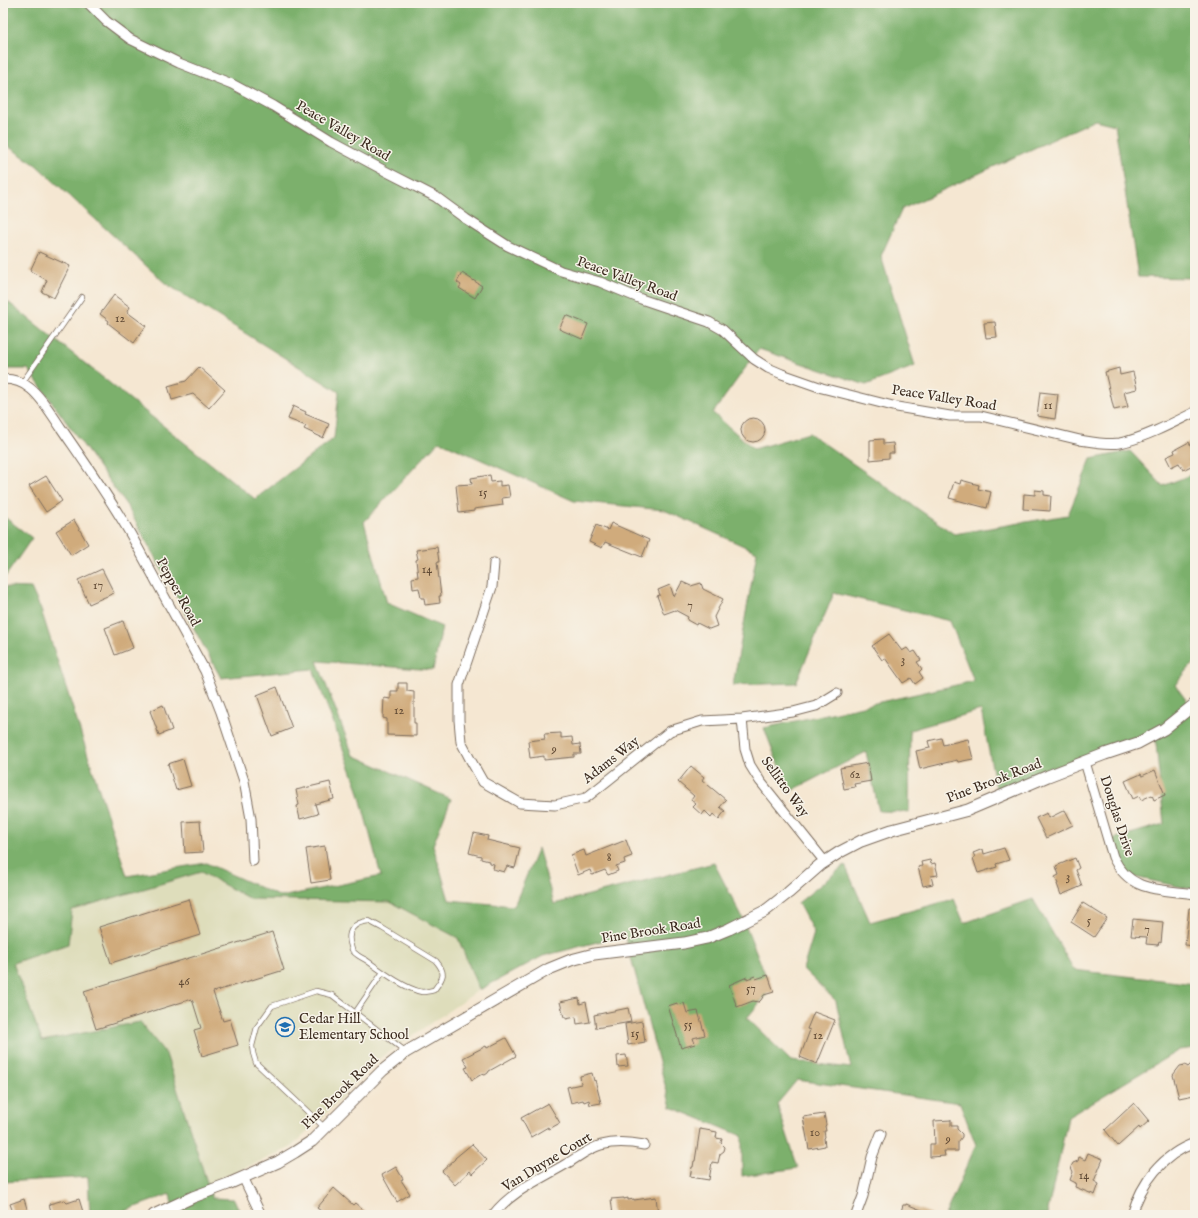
<svg xmlns="http://www.w3.org/2000/svg" width="1198" height="1218" viewBox="0 0 1198 1218" font-family="'IM FELL English',serif">
<style>
.built{fill:#deddbb}
.forest{fill:#7bb06c;stroke:#5b6d45}
.building{fill:#d0ab7b}
.lines{fill:none;stroke-linecap:round;stroke-linejoin:round}
.service-casing{stroke:#7c6c5d;stroke-width:6}
.minor-casing{stroke:#7c6c5d;stroke-width:11}
.tertiary-casing{stroke:#7c6c5d;stroke-width:13}
.service{stroke:#fff;stroke-width:4.5}
.minor{stroke:#fff;stroke-width:9}
.tertiary{stroke:#fff;stroke-width:11}
.labels{text-anchor:middle;dominant-baseline:central;stroke-width:3;stroke-linejoin:round;paint-order:stroke}
.number-label{font-size:12px;fill:#604a35}
.street-label{font-size:14px;fill:#3b2a1e;stroke:#f7f3e8}
.poi-label{font-size:14px;fill:#3b2a1e;stroke:#f7f3e8;text-anchor:start}
</style>
<rect width="100%" height="100%" fill="#f7f3e8"/>
<filter id="ink" filterUnits="userSpaceOnUse"><feTurbulence type="fractalNoise" baseFrequency=".025" numOctaves="2"/><feDisplacementMap in="SourceGraphic" scale="8" xChannelSelector="R" yChannelSelector="G"/><feConvolveMatrix kernelMatrix="1 2 1 2 8 2 1 2 1" color-interpolation-filters="sRGB"/></filter>
<filter id="wash" filterUnits="userSpaceOnUse"><feTurbulence type="fractalNoise" baseFrequency=".012" numOctaves="4" result="noise"/><feDisplacementMap in="SourceGraphic" scale="16" xChannelSelector="R" yChannelSelector="G"/><feGaussianBlur stdDeviation="0.9" result="paint"/><feColorMatrix in="noise" values="0 0 0 0 0 0 0 0 0 0 0 0 0 0 0 0 0 1.4 0 .05"/><feComposite in="paint" operator="in"/></filter>
<g filter="url(#wash)">
<rect width="100%" height="100%" fill="#f5e7d2"/>
<!-- built -->
<path class="built" d="M201 872 250 899 390 902 458 938 479 990 380 1058 315 1125 290 1148 208 1184 166 1054 42 1041 13 963 68 944 72 910Z"/>
<!-- forest -->
<path class="forest" d="M3 3H1195V278L1138 277 1115 125 1095 120 902 209 881 256 915 366 866 385 759 349 713 413 754 449 809 433 954 534 1068 515 1091 459 1130 451 1163 486 1195 473V661L1175 685 1195 712V890L1125 875 1106 841 1164 824 1155 734 997 793 981 710 910 730 909 812 879 811 866 752 789 792 764 728 974 681 950 621 834 593 796 683 733 685 757 552 664 510 574 501 439 441 364 522 387 603 442 627 433 670 317 661 353 755 451 799 433 845 449 900 514 906 538 848 554 904 714 863 743 919 771 989 747 1018 791 1061 851 1068 836 1001 803 969 814 933 798 903 845 865 870 922 954 899 964 923 1033 899 1074 970 1195 984V1048L1179 1050 1068 1117 1047 1215H945L976 1145 960 1103 797 1080 777 1104 798 1168 742 1176V1136L671 1107 625 935 543 956 479 990 458 938 390 902 250 899 201 872 72 910 68 944 13 963 42 1041 140 1022 166 1054 212 1198 234 1199 241 1215H174L170 1194 114 1215H90L88 1177 3 1182V587L31 588 41 610 127 876 206 863 281 897 381 876 357 786 313 669 221 678 127 506 28 369H3V298L255 499 334 438 339 392 165 283 36 165 3 143Z
M3 516 32 538 3 580Z"/>
<g id="blocks">
<!-- building -->
<path class="building" d="M39 252 70 266 54 298 42 292 47 280 30 271Z
M462 273 482 286 475 298 459 288 461 285 457 282Z
M114 295 130 307 127 312 146 326 134 343 108 323 109 321 100 314Z
M566 315 588 324 582 339 559 329Z
M995 322 997 337 986 338 984 323Z
M199 367 225 390 209 408 193 394 172 400 168 386 186 381Z
M1119 368 1120 375 1133 372 1137 389 1124 392 1128 407 1114 410 1105 372Z
M1040 392 1058 394 1055 419 1037 416Z
M293 406 306 412 305 414 329 424 323 438 304 429 306 426 288 419Z
M741 430a12 12 0 1 1 24 0a12 12 0 1 1-24 0Z
M883 439V444L893 443 894 453H889V458L870 460V440Z
M1189 442 1195 454 1191 457 1195 464 1183 470 1179 463 1171 467 1166 457 1175 453 1174 450Z
M490 475 491 482 500 481V486L508 485 510 497 502 498 503 505 474 509V511L459 513 456 485 472 484 471 478Z
M46 476 62 501 46 512 29 486Z
M961 480 979 485 978 489 991 492 987 508 949 498 954 482 960 484Z
M1035 490 1044 491V495L1051 496 1050 511 1023 509 1024 494 1035 495Z
M74 520 88 544 71 555 56 531Z
M611 523 649 540 642 557 605 542 602 548 589 542 596 525 608 530Z
M437 547 439 562H437L441 596H439L440 603 425 605 424 598H421L419 588 413 589 412 578 418 577 416 560 418 559 416 550Z
M102 569 114 593 89 604 78 580Z
M682 582 691 586 701 583 703 589 723 599 714 617 717 626 709 629 697 623 696 625 687 620 688 617 675 610 664 614 657 596 660 595 658 590 670 585 674 597Z
M123 621 133 648 115 655 105 628Z
M889 634 902 651 907 648 911 653 915 651 921 660 917 662 922 669 919 672 923 678 915 684 911 678 903 683 885 658 882 660 872 646Z
M398 683H407V691L414 692V723H416V736L387 735V719L383 718 384 698 391 699V691H398Z
M277 687 292 728 272 736 257 695Z
M163 705 172 730 159 735 150 711Z
M561 733V738L572 737 573 745 580 744 581 754H574V757L544 760V756L530 758 528 741 545 739 544 734Z
M941 738 943 745 968 739 973 759 958 762 957 760 920 769 916 751 930 748 928 741Z
M183 759 191 786 176 790 168 764Z
M868 763 871 781 854 784 855 787 844 789 840 768Z
M691 766 704 777 702 780 726 800 720 807 725 811 719 819 713 814 711 817 705 811 702 815 693 807 696 804 691 800 694 796 678 782Z
M1155 770 1165 795 1154 800 1152 795 1141 800 1139 796 1133 799 1125 781 1141 774 1142 776Z
M330 782 334 799 315 804 318 814 300 819 297 806 299 805 296 790Z
M1065 810 1073 825 1046 838 1036 818 1047 813 1049 818Z
M200 821 203 852 185 853 183 822Z
M474 833 488 836 487 840 520 848 515 868 507 866 504 872 493 869 494 864 489 863V861L481 859V856L469 853Z
M626 840 632 856 624 859 625 863 616 866 618 871 608 875 605 870 592 875 590 870 578 875 571 855 584 850 586 856Z
M325 846 330 880 311 883 306 849Z
M1004 848 1009 860 996 864 997 867 978 873 973 858 975 857 973 853 983 849 984 854Z
M1075 858 1079 868 1076 870 1082 886 1061 895 1057 884H1058L1055 877 1059 875 1056 866Z
M930 860 931 864 935 863 938 875 931 876 933 884 923 886 918 867 922 866 921 862Z
M189 899 200 935 111 963 99 927Z
M1083 903 1107 918 1094 937 1071 922Z
M1189 908 1195 909V946L1185 945Z
M1133 919 1163 922 1161 943 1159 942 1158 945 1146 944 1147 937 1131 936Z
M272 932 284 970 213 992 223 1021 230 1019 238 1045 202 1056 194 1030 201 1028 192 999 96 1029 84 991Z
M768 975 774 992 764 995 761 1000 759 1002 753 1001 737 1007 729 985 747 977V979L755 976 756 979Z
M579 998 580 1004 586 1002 590 1022 577 1024 576 1017 566 1019V1017H564L560 1002Z
M677 1003V1005L684 1003 687 1013 698 1011 705 1035 693 1038 695 1044 681 1048 668 1006Z
M628 1008 631 1022 596 1028 594 1015Z
M814 1012 835 1020 817 1064 800 1057 810 1030 807 1029Z
M642 1021 645 1042 628 1045 625 1024Z
M506 1038 516 1056 489 1071 488 1073 485 1075 482 1074 472 1080 465 1068 468 1067 463 1058 486 1046 487 1048Z
M626 1055 628 1066 618 1067 617 1056Z
M1195 1060V1090H1193L1194 1095 1179 1098 1173 1075 1180 1066 1185 1065 1188 1067Z
M592 1073 594 1081 595 1080 601 1103 590 1105 589 1100 584 1102 583 1100 571 1103 567 1087 581 1084 580 1076Z
M548 1103 560 1123 549 1129 548 1127 531 1137 521 1118Z
M1134 1103 1149 1121 1140 1129 1139 1127 1118 1146 1105 1130Z
M824 1114 826 1125 825 1126 826 1131H824L825 1137 824 1138 825 1146 809 1149 803 1117Z
M951 1120V1126H957V1129L962 1134V1137L958 1142V1151H944L945 1156 930 1157V1144H935L934 1121Z
M700 1129 717 1132 716 1138 722 1139 721 1143 725 1147 724 1151 720 1154 718 1163 712 1162 709 1180 690 1177 692 1167H693L694 1161H695Z
M472 1144 487 1160 472 1174 470 1171 455 1185 442 1171 455 1159V1158Z
M1088 1153 1103 1159 1094 1181 1099 1184 1095 1195 1075 1187 1076 1183 1070 1180 1073 1172 1071 1167 1073 1163 1078 1161 1079 1157 1085 1160Z
M396 1167 403 1179 401 1180 410 1194 397 1202 382 1175Z
M334 1188 353 1205 355 1203 369 1215H326L317 1208Z
M656 1197 658 1214 613 1215 611 1199 624 1198V1199L628 1198V1200L634 1199V1200Z
M24 1199 29 1215H14L10 1204Z
M79 1199 83 1212 73 1215H52L49 1204 64 1200 67 1203Z
M906 1204 932 1214V1215H900L903 1205H906Z"/>
</g>
</g>
<g filter="url(#ink)">
<use href="#blocks" fill-opacity="0" stroke="#7c6c5d" stroke-width="1"/>
<g class="lines">
<!-- service casing -->
<g class="service-casing">
<path id="service" d="M22 383 82 297
M369 921 382 928 436 961C447 974 443 978 434 990 430 991 425 992 422 992 405 989 380 970 366 960 362 958 356 955 353 951 352 951 351 946 351 946 346 931 354 922 369 921Z
M355 1013 383 972
M325 1128 256 1063 253 1053 252 1046 257 1027 272 1006 316 991 332 995 405 1051"/>
</g>
<!-- minor casing -->
<g class="minor-casing">
<path id="minor" d="M88 3 106 21 130 39 179 63 232 84 273 106 331 142 387 172 436 197 466 219 508 246 561 271 600 282 641 299 709 322 723 330 754 359 768 368 782 374 822 388 897 407 950 416H981L1080 440C1092 442 1107 445 1120 443 1144 438 1173 423 1195 412
M3 379C13 379 23 382 31 389 43 399 52 415 61 428 85 463 110 498 131 535L205 671 221 712 244 781 251 819 253 861
M494 563 492 587 459 685V720L461 742 470 759 483 782 520 803 555 805 586 798 670 731 702 721 742 719 793 712 816 706 837 693
M742 719 745 749 750 765 760 781 825 862
M1085 762 1113 857C1130 893 1160 889 1195 894
M243 1177 261 1215
M493 1215C511 1191 541 1179 566 1164 577 1158 589 1148 601 1145 616 1141 629 1142 644 1145
M856 1215 863 1196 872 1157 881 1134
M1132 1215C1141 1183 1163 1154 1195 1143"/>
</g>
<!-- tertiary casing -->
<g class="tertiary-casing">
<path id="tertiary" d="M154 1215 193 1197 228 1184 278 1162 295 1152 312 1141 382 1071 406 1052 549 969 571 960 594 954 684 943 707 938 729 929 765 911 788 893 820 865 840 852 861 841 892 830 968 810 1048 776 1105 754 1138 743 1164 729 1195 704"/>
</g>
<!-- service -->
<use href="#service" class="service"/>
<!-- minor -->
<use href="#minor" class="minor"/>
<!-- tertiary -->
<use href="#tertiary" class="tertiary"/>
</g>
</g>
<!-- icons -->
<defs>
<g id="school-ring" transform="scale(1)"><circle r="9.5" fill="#f7f3e8" stroke="#1f6fb2" stroke-width="1.5"/><path d="M0-5L7-2L0 1L-7-2ZM-4 1L0 2.5L4 1V4Q0 6-4 4Z" fill="#1f6fb2"/></g>
</defs>
<g fill-rule="evenodd">
<use href="#school-ring" x="285" y="1027"/>
</g>
<g class="labels">
<!-- number labels -->
<g class="number-label">
<text x="120" y="318">12</text>
<text x="1048" y="405">11</text>
<text x="483" y="492">15</text>
<text x="427" y="569">14</text>
<text x="98" y="585">17</text>
<text x="690" y="605">7</text>
<text x="903" y="659">3</text>
<text x="399" y="710">12</text>
<text x="554" y="749">9</text>
<text x="855" y="774">62</text>
<text x="609" y="857">8</text>
<text x="1068" y="876">3</text>
<text x="1089" y="920">5</text>
<text x="1147" y="929">7</text>
<text x="184" y="981">46</text>
<text x="751" y="988">57</text>
<text x="688" y="1024">55</text>
<text x="635" y="1033">15</text>
<text x="818" y="1035">12</text>
<text x="815" y="1132">10</text>
<text x="948" y="1139">9</text>
<text x="1084" y="1175">14</text>
</g>
<!-- street labels -->
<g class="street-label">
<text transform="translate(343 131) rotate(30)">Peace Valley Road</text>
<text transform="translate(627 279) rotate(20)">Peace Valley Road</text>
<text transform="translate(944 398) rotate(9)">Peace Valley Road</text>
<text transform="translate(178 592) rotate(61)">Pepper Road</text>
<text transform="translate(611 760) rotate(-38)">Adams Way</text>
<text transform="translate(994 781) rotate(-21)">Pine Brook Road</text>
<text transform="translate(785 787) rotate(54)">Sellitto Way</text>
<text transform="translate(1117 816) rotate(72)">Douglas Drive</text>
<text transform="translate(651 931) rotate(-9)">Pine Brook Road</text>
<text transform="translate(340 1092) rotate(-44)">Pine Brook Road</text>
<text transform="translate(547 1162) rotate(-31)">Van Duyne Court</text>
</g>
<!-- poi labels -->
<g class="poi-label">
<text x="299" y="1019">Cedar Hill<tspan x="299" dy="16">Elementary School</tspan></text>
</g>
</g>
<!-- margin -->
<rect width="1198" height="1218" fill="none" stroke="#f7f3e8" stroke-width="16"/>
</svg>
